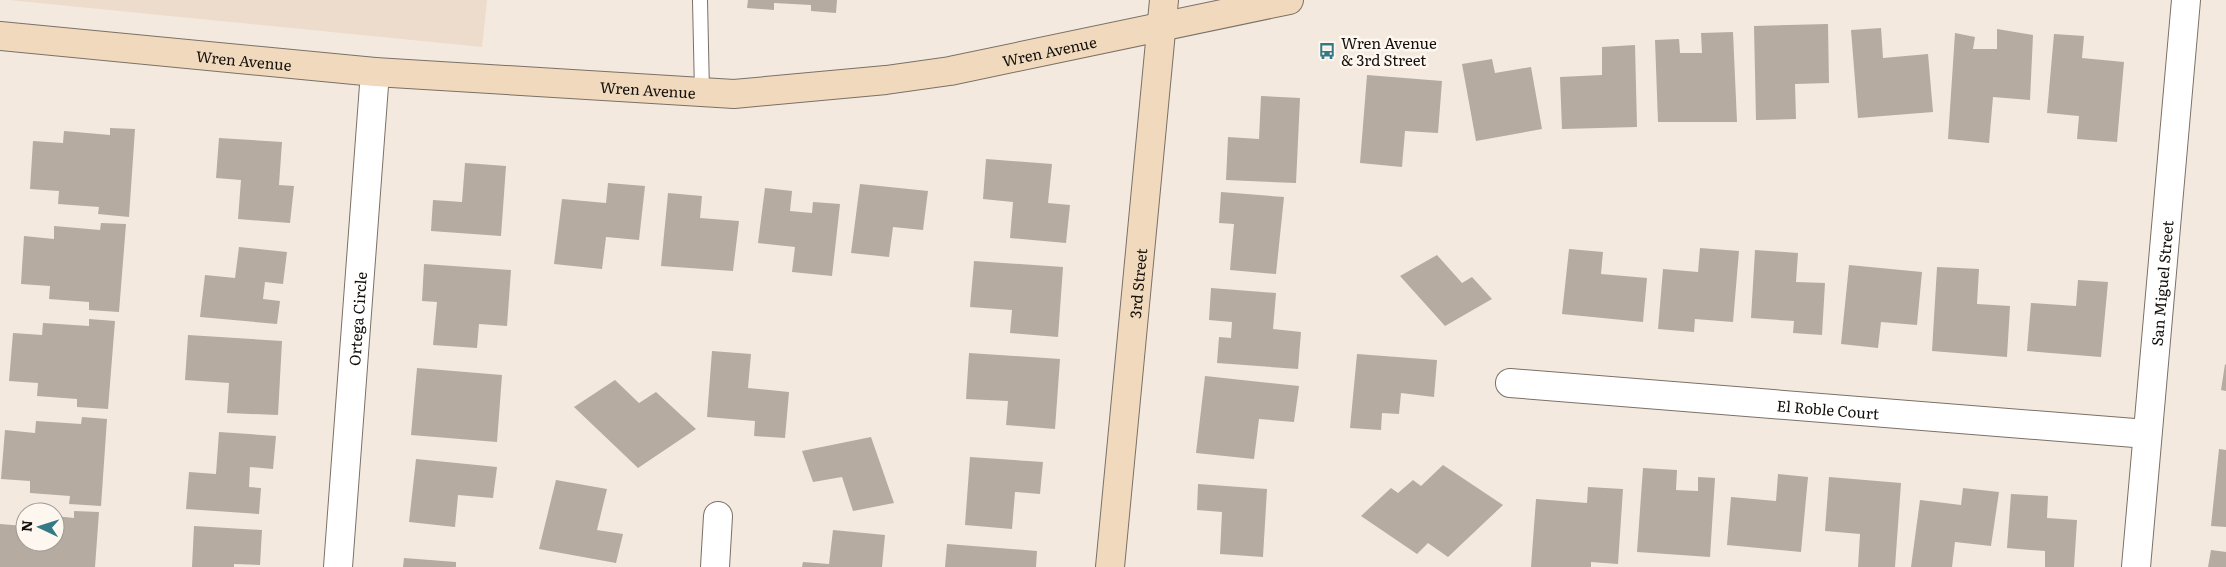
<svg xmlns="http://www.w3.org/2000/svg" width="2226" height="567" viewBox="0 0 2226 567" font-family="Literata,serif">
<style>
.built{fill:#eddbcb}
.building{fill:#b6aba1}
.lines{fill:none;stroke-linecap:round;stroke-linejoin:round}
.lane-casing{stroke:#7b7067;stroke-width:16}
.street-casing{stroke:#7b7067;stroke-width:30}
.secondary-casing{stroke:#7b7067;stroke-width:30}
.lane{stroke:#fff;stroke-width:14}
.street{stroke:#fff;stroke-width:28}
.secondary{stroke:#f0d9bc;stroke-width:28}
.labels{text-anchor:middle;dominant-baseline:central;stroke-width:5;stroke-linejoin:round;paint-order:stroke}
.poi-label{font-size:15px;fill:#130f0c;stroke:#fef7f0;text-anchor:start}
.street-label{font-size:15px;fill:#130f0c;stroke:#fef7f0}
</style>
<rect width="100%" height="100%" fill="#f4e9de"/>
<!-- built -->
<path class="built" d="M9 0H487L482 47Z"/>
<!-- building -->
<path class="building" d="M748 0H837L836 13 811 11V5L774 3V10L747 8Z
M1828 24 1829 83 1795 84 1796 119 1756 120 1754 26Z
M1881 28 1883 58 1928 54 1933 112 1858 118 1851 30Z
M1997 29 2033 35 2030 100 1993 97 1989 143 1948 139 1955 33 1975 37 1973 49H1997Z
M1733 32 1737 122H1658L1655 40 1679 39 1680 53H1702L1701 33Z
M2054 34 2084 36 2082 58 2124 62 2117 142 2077 139 2079 116 2047 113Z
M1635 45 1637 127 1562 129 1560 77 1602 75V47Z
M1492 59 1495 73 1531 67 1542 129 1476 141 1462 64Z
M1367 75 1442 81 1438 133 1405 131 1402 167 1360 163Z
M1261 96 1300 98 1296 183 1226 180 1228 137 1259 139Z
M110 128 135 129 129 217 98 214 99 207 58 204 59 191 30 189 33 141 63 143 64 131 110 135Z
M219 138 282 142 279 185 294 186 290 223 238 219 241 180 216 178Z
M986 159 1052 164 1048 203 1070 205 1066 243 1010 238 1013 202 983 199Z
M465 163 506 166 501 236 431 231 433 200 462 202Z
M608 183 645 186 639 240 606 237 602 269 554 264 562 199 606 203Z
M860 184 928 191 923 230 893 227 889 257 851 253Z
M765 188 792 191 790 211 812 213 813 202 840 204 832 276 792 272 795 247 758 243Z
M1221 192 1284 197 1276 274 1230 270 1234 224 1219 223Z
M668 193 702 196 700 218 739 221 733 271 661 266Z
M101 223 126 224 119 312 89 310V302L49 299 50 286 21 284 24 236 54 239V226L100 230Z
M239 247 287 252 283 284 265 282 263 299 280 301 277 324 200 317 205 275 235 278Z
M1700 248 1739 251 1733 322 1695 319 1694 332 1658 329 1663 269 1698 272Z
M1569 249 1603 252 1601 274 1647 278 1643 322 1562 314Z
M1755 250 1798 253 1796 282 1825 283 1822 335 1793 333 1794 321 1751 318Z
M1437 255 1462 283 1472 277 1492 299 1445 326 1400 276Z
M974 261 1063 267 1058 337 1010 333 1012 310 970 307Z
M424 264 511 270 507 326 479 324 477 348 433 345 437 302 422 301Z
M1849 265 1922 272 1917 325 1881 322 1878 348 1841 344Z
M1937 267 1979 269 1977 304 2010 306 2007 357 1932 351Z
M2078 280 2108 282 2101 357 2027 351 2031 303 2076 306Z
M1211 288 1276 293 1273 329 1301 332 1298 369 1217 363 1219 337 1231 338 1232 322 1209 320Z
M89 319 115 321 108 409 77 407V399L37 396 38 383 9 381 13 333 42 335 43 323 89 326Z
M188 335 282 341 278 415 227 413 229 383 185 380Z
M712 351 751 354 748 388 789 392 785 438 754 436 755 421 707 417Z
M969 353 1060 359 1055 429 1006 425 1008 401 966 399Z
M1357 354 1437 360 1434 397 1401 393 1399 414 1382 413 1381 430 1350 428Z
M2225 364 2226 365V391L2221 390Z
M417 368 502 375 497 442 411 435Z
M1205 376 1299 386 1294 422 1259 419 1254 459 1196 453Z
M615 380 639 403 656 392 696 429 638 468 574 407Z
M82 417 107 419 101 506 69 504 70 496 30 493V481L1 479 5 430 35 433 36 421 81 424Z
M219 432 276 436 273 469 250 467 249 487 261 488 259 514 186 509 189 472 216 474Z
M871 437 894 503 853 511 842 477 813 482 802 451Z
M2219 449 2226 450V527L2211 526Z
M970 457 1043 462 1040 494 1015 492 1012 529 965 525Z
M416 459 497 467 493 498 458 495 455 527 409 522Z
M1443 465 1503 505 1448 557 1428 543 1417 554 1361 516 1391 488 1398 493 1413 480 1421 486Z
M1643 468 1677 470 1676 490 1698 491V477L1715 478 1710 557 1637 552Z
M1778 474 1808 477 1801 552 1727 545 1731 497 1776 501Z
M1829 477 1901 483 1895 567H1858L1860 534 1825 531Z
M556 480 607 489 597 530 623 534 616 563 539 549Z
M1198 484 1267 489 1263 557 1220 554 1222 512 1197 510Z
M1588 487 1623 489 1618 564 1591 562V567H1531L1536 499 1587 503Z
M1963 488 1999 492 1991 546 1955 542 1952 567H1911L1920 500 1961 505Z
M2011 494 2048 496 2047 518 2077 520 2074 567H2045V551L2007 548Z
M74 511 99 512 95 567H0V524L25 526V542H55V516L74 518Z
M194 526 262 530 260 565 234 564V567H192Z
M833 530 885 535 882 567H802L803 562 829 564Z
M947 544 1037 551 1036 567H945Z
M2211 550 2226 552V567H2208Z
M404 558 456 562V567H403Z"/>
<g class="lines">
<!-- lane casing -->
<g class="lane-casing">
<path id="lane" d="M700 0 702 92"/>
</g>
<!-- street casing -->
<g class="street-casing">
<g id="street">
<path id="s1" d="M1510 383 2147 434"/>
<path id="s2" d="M338 567 375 72"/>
<path d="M715 567 718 516"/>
<path id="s3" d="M2136 567 2186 0"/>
</g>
</g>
<!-- secondary casing -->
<g class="secondary-casing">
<g id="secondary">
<path id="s4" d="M0 36 375 72 734 94 886 80 950 71 1289 0"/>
<path id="s5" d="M1110 567 1164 0"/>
</g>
</g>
<!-- lane -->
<use href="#lane" class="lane"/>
<!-- street -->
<use href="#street" class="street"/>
<!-- secondary -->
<use href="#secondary" class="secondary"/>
</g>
<!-- icons -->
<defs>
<g id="bus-bare" transform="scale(1.35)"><path d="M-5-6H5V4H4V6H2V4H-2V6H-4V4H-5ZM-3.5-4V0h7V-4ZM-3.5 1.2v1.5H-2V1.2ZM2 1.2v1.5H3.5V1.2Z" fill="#337986" stroke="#fef7f0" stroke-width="2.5" paint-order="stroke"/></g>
</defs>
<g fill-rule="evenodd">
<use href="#bus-bare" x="1327" y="51"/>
</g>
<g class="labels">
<!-- poi labels -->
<g class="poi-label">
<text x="1341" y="42">Wren Avenue<tspan x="1341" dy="17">&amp; 3rd Street</tspan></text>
</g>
<!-- street labels -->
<g class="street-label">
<text stroke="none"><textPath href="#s4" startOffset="1055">Wren Avenue</textPath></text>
<text stroke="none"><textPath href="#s4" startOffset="245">Wren Avenue</textPath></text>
<text stroke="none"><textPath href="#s4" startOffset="650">Wren Avenue</textPath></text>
<text stroke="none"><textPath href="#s5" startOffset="285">3rd Street</textPath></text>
<text stroke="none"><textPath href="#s3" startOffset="285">San Miguel Street</textPath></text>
<text stroke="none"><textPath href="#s2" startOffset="249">Ortega Circle</textPath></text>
<text stroke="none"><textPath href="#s1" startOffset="319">El Roble Court</textPath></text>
</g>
</g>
<!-- north arrow -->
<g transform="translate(40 527) rotate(274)"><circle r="24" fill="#fef7f0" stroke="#a09a95"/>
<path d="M0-4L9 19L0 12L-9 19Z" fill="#337986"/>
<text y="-8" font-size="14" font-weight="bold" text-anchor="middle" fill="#130f0c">N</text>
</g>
</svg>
